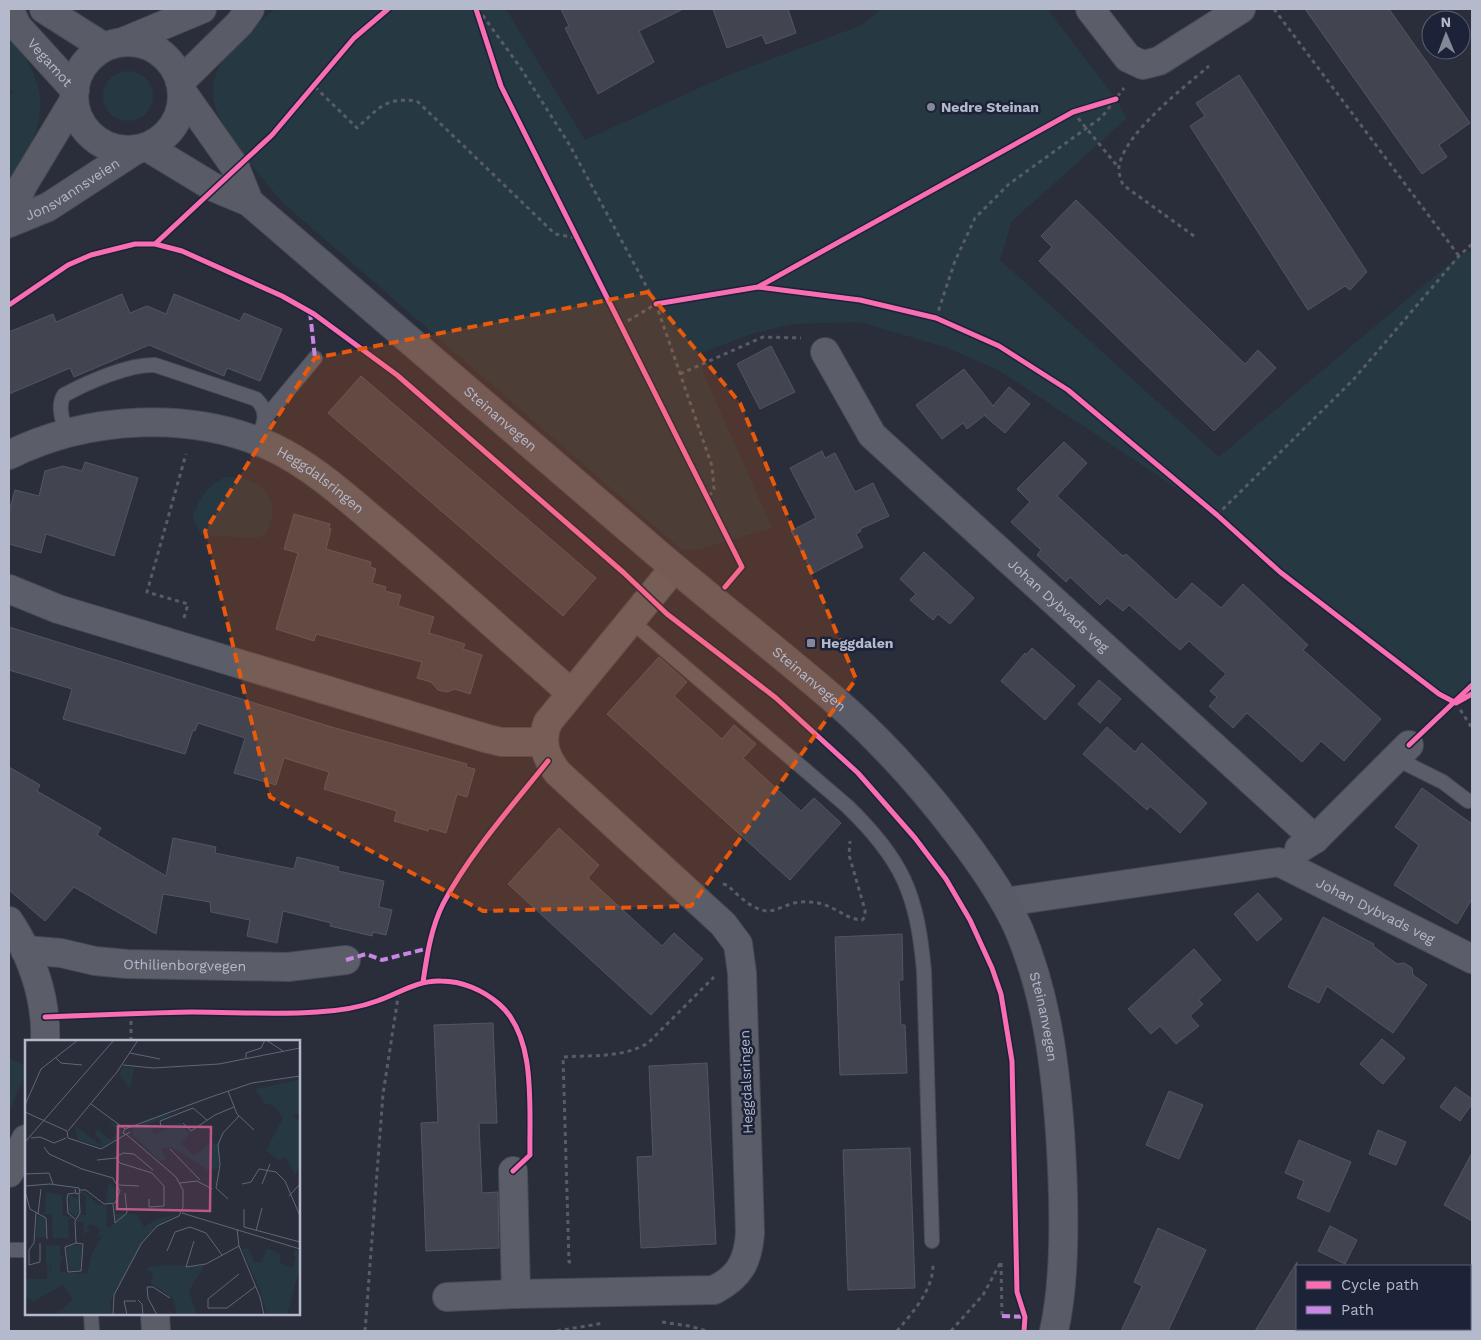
<svg xmlns="http://www.w3.org/2000/svg" width="1481" height="1340" viewBox="0 0 1481 1340" font-family="'Work Sans',sans-serif">
<style>
.green{fill:#263842}
.building{fill:#424550;stroke:#525662}
.lines{fill:none;stroke-linecap:round;stroke-linejoin:round}
.lane-casing{stroke:#464a54;stroke-width:16}
.street-casing{stroke:#464a54;stroke-width:30}
.secondary-casing{stroke:#464a54;stroke-width:30}
.path{stroke:#585c66;stroke-width:3;stroke-dasharray:4 4;stroke-linecap:butt}
.lane{stroke:#5b5e68;stroke-width:14}
.street{stroke:#5b5e68;stroke-width:28}
.secondary{stroke:#595c67;stroke-width:28}
.quiet{stroke:#c787e3;stroke-width:4;stroke-dasharray:8 4;stroke-linecap:butt}
.cycleway-casing{stroke:#1c2237;stroke-width:8}
.cycleway{stroke:#f96db3;stroke-width:5}
.marked{fill:#e8590c;fill-opacity:0.2;stroke:#e8590c;stroke-width:4;stroke-dasharray:10 6;stroke-linejoin:round}
.poi-dot{fill:#848899;stroke:#1c2237;stroke-width:2}
.labels{text-anchor:middle;dominant-baseline:central;stroke-width:5;stroke-linejoin:round;paint-order:stroke}
.street-label{font-size:14px;fill:#b4b9cc;stroke:#1c2237}
.poi-label{font-size:14px;font-weight:bold;fill:#b4b9cc;stroke:#1c2237;text-anchor:start}
.inset-road{fill:none;stroke:#616675;stroke-width:1}
.view{fill:#bc5888;fill-opacity:0.15;stroke:#bc5888;stroke-width:2.5}
.inset-edge{fill:none;stroke:#b4b9cc;stroke-width:2.5}
</style>
<rect width="100%" height="100%" fill="#2a2e3b"/>
<!-- green -->
<path class="green" d="M275 9H506L585 140 721 78 862 25 882 9H1047L1116 99 1127 118 1012 221 1000 260 1219 457 1459 256 1472 250V685L1456 703 1439 694 1280 572 1217 515 1000 371 945 347 859 322 792 324 751 334 699 354 704 375 772 528 696 550 681 549 282 202C262 177 216 127 213 96 211 78 223 57 235 44 247 31 262 20 275 9Z
M9 36C59 98 42 125 9 188V98L13 91 9 89Z
M103 96a25 25 0 1 1 50 0a25 25 0 1 1-50 0Z
M225 477C261 476 284 499 266 534L256 538 201 535 193 517C199 498 206 487 225 477Z
M9 1058 26 1066V1072L9 1112Z"/>
<!-- building -->
<path class="building" d="M561 9H683L639 31 654 62 598 94 565 28 569 26Z
M713 9H788L796 33 766 44 762 35 727 48Z
M1305 9H1389L1470 123 1439 145 1447 157 1422 174Z
M1239 75 1367 272 1350 290 1345 286 1308 310 1190 126 1205 116 1196 103Z
M1076 200 1245 364 1258 350 1276 368 1214 431 1039 261 1052 247 1041 236Z
M122 294 130 313 147 306 166 314 174 294 240 321 244 313 282 329 260 381 227 368 224 376 149 345 74 377 70 368 9 394V332L53 314 56 322Z
M771 346 795 392 760 409 737 364Z
M964 369 993 406 1009 387 1030 404 1005 433 985 416 986 414 967 429 963 423 942 439 916 405Z
M361 376 596 578 563 616 328 413Z
M1064 442 1087 463 1057 496 1123 556 1126 554 1176 600 1192 583 1221 608 1243 584 1308 645 1303 650 1381 719 1344 761 1321 741 1302 762 1247 713 1233 728 1209 706 1217 697 1210 691 1226 674 1189 641 1180 650 1129 605 1123 611 1107 598 1100 605 1070 577 1066 582 1037 555 1041 550 1011 522 1030 502 1017 489Z
M822 451 825 458 835 453 855 492 873 483 889 516 860 529 861 531 856 534 863 547 813 573 791 531 816 518 790 468Z
M85 462 138 478 114 556 46 534 41 553 9 544V512L15 490 39 496 45 471 63 466 82 471Z
M294 514 330 524 329 528 331 529 326 549 371 562 370 567 376 569 372 583 386 587 385 591 401 595 398 606 434 617 429 633 465 644 463 649 482 655 470 694 455 689 447 692 438 690 431 682 417 678 422 662 316 634 314 641 276 629 298 553 284 549Z
M924 552 974 598 950 624 938 614 933 620 910 600 916 594 900 579Z
M9 627 335 728 467 764 466 767 475 769 467 797 457 794 446 833 429 828 428 831 394 821 397 811 324 789 329 772 284 758 276 785 234 773 245 738 198 723 195 731 193 730 185 754 63 719 72 689 9 670Z
M1032 648 1075 686 1045 720 1001 681 1025 653 1026 655Z
M659 657 687 682 674 696 722 739 734 725 756 744 743 758 801 811 814 798 841 823 790 880 607 714Z
M1099 680 1121 699 1100 723 1078 704Z
M1107 727 1135 752 1142 743 1207 803 1180 833 1150 806 1147 810 1083 754Z
M9 767 40 785 37 791 101 828 97 835 166 876 173 838 216 847 215 853 294 869 297 857 339 867 338 871 384 881 379 907 392 910 386 935 373 932 372 936 330 926 331 923 283 911 277 943 247 936 250 920 211 912 210 902 163 894 156 934 74 887 45 921 9 890Z
M1422 788 1472 824V899L1457 924 1394 885 1419 845 1395 827Z
M559 828 599 865 588 878 662 946 674 933 703 959 651 1015 508 884Z
M1258 893 1282 919 1257 941 1234 914Z
M1323 917 1374 944 1373 946 1397 964 1404 963 1412 968 1413 975 1427 985 1393 1033 1327 986 1319 1003 1288 987Z
M902 934 903 980H899L901 1025H905L907 1073 840 1075 835 937Z
M1194 949 1221 980 1199 1000 1203 1004 1190 1016 1199 1026 1176 1044 1160 1026 1151 1034 1128 1009Z
M493 1023 497 1123H479L482 1193 498 1192 499 1248 426 1251 421 1123 438 1122 434 1025Z
M1382 1039 1405 1058 1383 1084 1360 1064Z
M707 1063 716 1244 641 1248 637 1157 653 1156 649 1066Z
M1455 1087 1472 1099V1104L1460 1121 1440 1107Z
M1169 1091 1203 1105 1179 1159 1146 1145Z
M1378 1130 1406 1142 1396 1165 1369 1154Z
M1299 1140 1351 1162 1329 1212 1297 1198 1304 1181 1285 1173Z
M910 1148 915 1288 848 1290 843 1150Z
M1472 1153V1221L1444 1205Z
M1330 1226 1357 1240 1345 1264 1318 1251Z
M1158 1228 1206 1250 1168 1331H1121L1142 1286 1134 1282Z
M1297 1262V1331H1255Z"/>
<g class="lines">
<!-- lane casing -->
<g class="lane-casing">
<path id="lane" d="M266 417 315 358
M66 433C63 421 57 406 64 395 88 382 129 364 155 365L256 399C271 413 263 425 257 441
M630 620 847 806C903 860 917 894 924 971L932 1241
M1395 758 1443 782 1468 801
M9 1250H26
M91 1314 92 1331
M1340 1331 1342 1329"/>
</g>
<!-- street casing -->
<g class="street-casing">
<g id="street">
<path d="M1090 9 1128 58 1143 65 1159 61 1241 9"/>
<path id="s1" d="M825 352 872 435 1315 839"/>
<path id="s2" d="M9 455C88 416 190 410 272 447 312 466 345 496 378 524 444 579 507 637 571 693"/>
<path d="M9 589 58 609 485 738 501 742H544"/>
<path d="M1299 849 1315 839 1409 745"/>
<path id="s3" d="M1005 902 1279 862 1472 959"/>
<path d="M9 921C32 955 47 1000 45 1041"/>
<path id="s4" d="M25 950 61 953 95 961 127 964 288 967 346 960"/>
<path d="M513 1171 516 1294 714 1290C740 1277 748 1261 750 1233L742 973 738 944 723 924 558 773C545 757 540 741 548 722L674 568"/>
<path d="M9 1173 26 1139"/>
<path d="M447 1297 516 1294"/>
<path d="M155 1314 156 1331"/>
</g>
</g>
<!-- secondary casing -->
<g class="secondary-casing">
<g id="secondary">
<path id="s5" d="M9 9 17 26 75 90"/>
<path d="M44 9 104 47"/>
<path d="M125 41 202 9"/>
<circle cx="128" cy="96" r="54"/>
<path d="M180 82 240 23 250 9"/>
<path d="M183 93 235 167 249 202"/>
<path id="s6" d="M147 147 213 187 249 202C385 319 522 437 658 554 720 607 785 656 846 710 888 748 926 791 960 836 982 865 1004 896 1019 930 1046 994 1055 1063 1060 1132 1064 1191 1067 1274 1054 1331"/>
<path d="M9 217 23 185 73 102"/>
<path id="s7" d="M9 223 48 207 134 151"/>
</g>
</g>
<!-- path -->
<path class="path" d="M478 9 520 67 569 144 656 304 712 466 714 489 707 499
M1274 9 1459 256
M315 87 357 128C379 108 385 97 417 101L555 234 577 238
M1073 112 1119 168
M1194 236 1123 185C1121 180 1118 172 1119 166 1125 133 1183 88 1209 66
M936 318 955 261 975 218 1009 184 1102 117 1124 88
M621 325 656 304
M680 374 763 337 801 338
M1217 515 1353 380 1459 256 1472 244
M184 618 188 604 147 592 186 454
M1456 703 1472 728
M723 884 727 885C737 894 748 906 762 910 771 913 779 908 788 905 798 901 812 901 822 904 837 908 846 919 862 920L865 917V910L849 855 850 841
M131 1041V1014
M571 1262H569L563 1057C592 1055 623 1058 648 1043L714 977
M1001 1263 1002 1316
M662 1322 689 1326 707 1331
M365 1331 383 1094 399 991
M557 1331 604 1323
M897 1331C913 1312 934 1289 933 1263
M951 1331 983 1295 1001 1262"/>
<!-- lane -->
<use href="#lane" class="lane"/>
<!-- street -->
<use href="#street" class="street"/>
<!-- secondary -->
<use href="#secondary" class="secondary"/>
<!-- quiet -->
<path class="quiet" d="M310 312 315 358
M346 960 366 954 382 960 429 948
M1002 1316 1025 1317"/>
<!-- cycleway casing -->
<g class="cycleway-casing">
<path id="cycleway" d="M476 9 501 86 742 567 725 587
M155 244 272 135 354 38 388 9
M758 287 1073 112 1116 99
M656 304 758 287 860 300 936 318 999 346 1068 390 1217 515 1280 572 1439 694 1456 703 1472 694
M9 305 68 265 91 255 135 244H155L182 251 282 296 314 314 397 375 624 573 667 614 776 698 858 773 915 838 946 879 970 920 992 968 1001 994 1012 1061 1017 1292 1025 1317 1024 1331
M1409 745 1472 685
M423 982C427 955 431 928 443 904 469 854 513 805 548 761
M45 1017C94 1015 143 1013 192 1012 234 1012 276 1015 317 1012 337 1011 358 1008 377 1001 398 994 417 980 441 981 462 981 483 990 499 1004 537 1037 529 1108 530 1155L513 1171"/>
</g>
<!-- cycleway -->
<use href="#cycleway" class="cycleway"/>
</g>
<!-- marked area -->
<path class="marked" d="M648 292 740 403 856 679 691 906 483 911 270 797 205 531 315 358Z"/>
<!-- markers -->
<g class="poi-dot">
<circle cx="931" cy="107" r="5"/>
<rect x="806" y="638" width="10" height="10" rx="2.5"/>
</g>
<g class="labels">
<!-- street labels -->
<g class="street-label">
<text stroke="none"><textPath href="#s5" startOffset="68">Vegamot</textPath></text>
<text stroke="none"><textPath href="#s7" startOffset="72">Jonsvannsveien</textPath></text>
<text stroke="none"><textPath href="#s6" startOffset="448">Steinanvegen</textPath></text>
<text stroke="none"><textPath href="#s2" startOffset="330">Heggdalsringen</textPath></text>
<text stroke="none"><textPath href="#s1" startOffset="348">Johan Dybvads veg</textPath></text>
<text stroke="none"><textPath href="#s6" startOffset="852">Steinanvegen</textPath></text>
<text stroke="none"><textPath href="#s3" startOffset="385">Johan Dybvads veg</textPath></text>
<text stroke="none"><textPath href="#s4" startOffset="161">Othilienborgvegen</textPath></text>
<text stroke="none"><textPath href="#s6" startOffset="1272">Steinanvegen</textPath></text>
<text transform="translate(746 1082) rotate(-92)">Heggdalsringen</text>
</g>
<!-- poi labels -->
<g class="poi-label">
<text x="941" y="107">Nedre Steinan</text>
<text x="821" y="643">Heggdalen</text>
</g>
</g>
<!-- overview -->
<g transform="translate(25 1040)">
<rect width="275" height="275" fill="#2a2e3b"/>
<path d="M99 27 109 29 105 48 94 34ZM275 40V72L268 77 275 81V125L270 135 261 117 253 120 241 110 258 78 249 66 239 63 230 49ZM143 73 146 76 124 84 130 95 155 82 164 94 156 103 169 116 187 102 191 104 198 93 194 100 195 128 184 131 147 107 137 109 141 120 135 121 108 95 107 91 113 85ZM82 80 93 86 96 93 94 97 77 107 53 100 50 86 74 104 77 101 69 94 78 85 74 91 85 100 94 92ZM84 143 94 152 87 162H81ZM58 151 74 165H82L81 187H85L82 191 89 184V174H112L119 187 132 179 153 174 127 188H130L122 196 85 263 86 275H30L48 260 38 245 9 261 0 257V239H22V226H25L26 232V226L21 225V206L31 205H35V215L40 217 36 218 35 232 62 234 67 213 78 195 73 198 75 189 65 183 61 188 65 190 59 195V182H51L55 175H61V156L57 155ZM21 152 41 156H37L38 175 48 178 43 179 44 198H28L27 175 16 173 20 172ZM44 155 54 159V173L51 177 44 172ZM13 175 20 178 21 197H11ZM49 205H57L55 230 44 231 41 207ZM223 208 229 222 236 223 242 208 256 215 254 222 267 228 271 217 268 215 270 209 275 213V227L262 275H242L235 250 217 209ZM136 225 179 226 164 251 172 275H152L148 258 126 243 128 234 121 228Z" fill="#263842"/>
<path class="inset-road" d="M241 0 258 11M105 13 135 19M30 17 36 23 57 25M221 18V13L236 8 240 0M98 25 128 28 194 24 275 8M203 51 212 74 229 90M66 64 100 89M0 65 16 29 53 0M0 72 42 91 43 98M158 83 166 91 190 75 209 67M136 86 135 81 168 68 182 80M43 91 92 32 113 0M102 95 98 93 100 89 183 58 227 43 275 36M6 98 15 97 29 103 41 98M43 98 76 109 105 92M0 102 89 0M19 107 24 114 57 129 88 138 95 151 90 163 79 164 61 150H55M145 109 175 140M72 120 91 118M127 133 95 123 91 117 98 113 109 114 128 130M0 134 24 133 28 144M155 143 172 141 187 149M217 144 226 142 234 129 251 132 260 141 275 176M237 144 245 124M94 145 114 146M0 146 25 144 54 148 55 153 51 154 50 149M0 151 5 169 21 178 22 199M50 153 43 154 42 159 43 173 50 179M264 156 275 144M124 159V167L139 166V146L127 133M203 159 191 148 195 125 193 105 198 93 214 76M88 164 90 183 102 173 100 153M219 169V187L275 202M11 172 9 203 4 210V225L15 222V203M157 173 275 209M13 174 16 149M212 189 214 206 235 257 239 275M231 191 237 168M169 201 161 227 181 224 214 206M51 203 40 207 43 232 56 231 58 204 51 203 50 181 55 173 54 154M142 211 150 192 165 187 181 193 197 215M214 234 183 259V268H202L231 246M113 260 117 264 118 275M88 275 89 255 116 204 132 186 154 176 158 167V150L151 137 102 95M102 275 99 261H111M132 275 123 258 122 247H128L145 258"/>
<path class="view" d="M93 86 186 87 185 171 92 169Z"/>
<rect width="275" height="275" class="inset-edge"/>
</g>
<!-- border -->
<rect width="1481" height="1340" fill="none" stroke="#b4b9cc" stroke-width="20"/>
<!-- legend -->
<rect x="1296" y="1265" width="175" height="65" fill="#1c2237" stroke="#595e73"/>
<rect x="1306" y="1281" width="25" height="8" fill="#f96db3" stroke="#595e73"/>
<text x="1341" y="1290" font-size="15" fill="#b4b9cc">Cycle path</text>
<rect x="1306" y="1306" width="25" height="8" fill="#c787e3" stroke="#595e73"/>
<text x="1341" y="1315" font-size="15" fill="#b4b9cc">Path</text>
<!-- north arrow -->
<g transform="translate(1446 35) rotate(359)"><circle r="24" fill="#1c2237" stroke="#595e73"/>
<path d="M0-4L9 19L0 12L-9 19Z" fill="#848899"/>
<text y="-8" font-size="14" font-weight="bold" text-anchor="middle" fill="#b4b9cc">N</text>
</g>
</svg>
